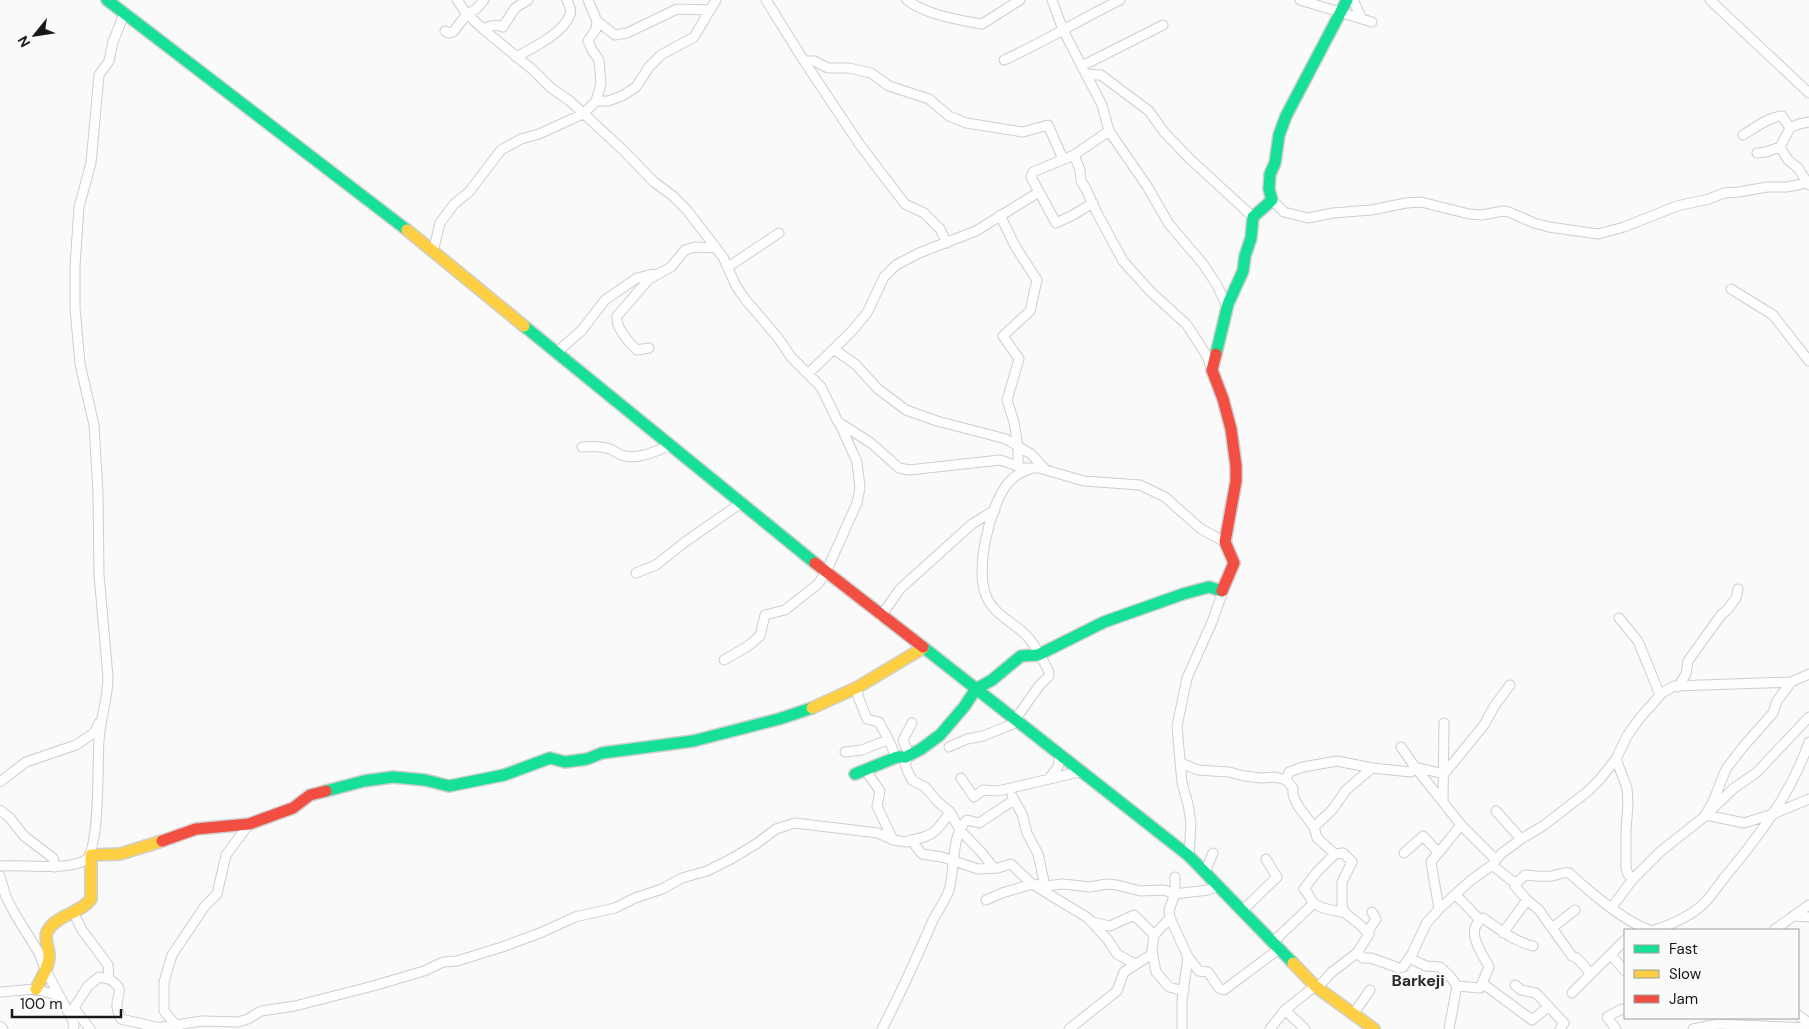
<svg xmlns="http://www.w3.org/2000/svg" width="1809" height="1029" viewBox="0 0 1809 1029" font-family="'DM Sans',sans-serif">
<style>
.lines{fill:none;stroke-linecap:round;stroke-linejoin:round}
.street-casing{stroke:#cdcecd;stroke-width:11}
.fast-casing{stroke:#cdcecd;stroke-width:14}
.slow-casing{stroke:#cdcecd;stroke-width:14}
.jam-casing{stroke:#cdcecd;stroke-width:14}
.street{stroke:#fefefe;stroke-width:9}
.fast{stroke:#16e098;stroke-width:11}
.slow{stroke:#ffcf43;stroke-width:11}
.jam{stroke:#f24e42;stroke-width:11}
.labels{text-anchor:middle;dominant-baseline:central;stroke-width:5;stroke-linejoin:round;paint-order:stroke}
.quarter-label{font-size:16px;font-weight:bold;fill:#272a27;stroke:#f8fbf8}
</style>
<rect width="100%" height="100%" fill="#f9faf9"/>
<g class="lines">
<!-- street casing -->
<g class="street-casing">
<path id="street" d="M457 0 466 13 483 29 533 70 551 88 570 101 622 149 654 182 673 196 686 209 723 257 736 286 745 299 779 339 791 357 821 387 838 422 871 443 899 468 909 470 1000 460 1023 468H1039L1084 481 1140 485 1165 497 1201 529 1225 542
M766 0 804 61 860 145 905 204 924 213 940 229 947 243
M907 0C926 15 959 20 982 24L1020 0
M1052 0 1063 30 1102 105 1109 131 1147 186 1169 224 1203 264 1217 285 1227 307
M1300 0 1372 22
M1353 0 1362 19
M1710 0 1809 93
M597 21 615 35 627 33 677 9 710 10
M483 29C490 26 495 24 503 27L515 8 528 0
M445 31 448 33 453 32 467 14 476 9 484 0
M516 57C534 47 561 35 570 15 572 10 569 5 567 0
M1004 60C1044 42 1081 19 1120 0
M804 61H814L828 68H849L871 73 889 86 929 99 949 116 966 123 1023 132 1048 125 1063 159
M1082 66 1163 25
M1086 74 1101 75 1149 111 1164 132 1189 158 1253 217
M596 101H608L622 96 636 87 649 67 661 55 694 37 716 0
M1790 128 1799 124 1809 122
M1743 135C1755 128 1768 117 1782 116L1790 128 1780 147
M1757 153 1766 152 1780 147 1788 160 1798 168 1809 185
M1074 155 1080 170 1081 181 1086 189 1097 213 1123 261 1150 291 1187 325 1207 356 1212 370
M1272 200 1284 212 1308 218 1333 213 1371 210 1406 203 1421 202 1469 214 1482 215 1503 211 1509 212 1534 223 1549 227 1598 234 1624 227 1677 206 1709 199 1724 193 1739 192 1767 187H1787L1802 184 1805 181
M1093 203 1073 215 1056 223 1031 177 1033 172 1074 155 1109 131
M1000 215 1015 246 1037 280 1030 311 1003 336 1019 359 1007 400 1014 422 1018 447V466
M433 252 440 223 454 204 469 192 501 150 521 139 539 134 583 114 596 101 601 84 599 60 592 50 588 41 596 29 597 21 588 0
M728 267 779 233
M1731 289 1773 315 1809 361
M649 348 637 350C629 343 615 327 617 316L649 279 671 267 685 250 695 247 716 248
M835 350 855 364 878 389 906 410 937 421 1006 439 1031 454 1046 470
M557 352 582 330 605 300 637 278 653 274
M808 374 851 332 867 313 884 277 896 265 919 253 976 231 1039 192
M582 447C591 446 601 446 610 449 615 451 619 455 625 456 641 459 656 451 671 445
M636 573 656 565 685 542 741 503
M881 616 900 589 972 524 995 510
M1619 618 1638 641 1660 695
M724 660 748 646 760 636 765 615 785 610 818 584 826 572 857 503 860 488 857 462 839 422
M858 687V696L867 719 879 722C884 733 892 743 894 754L897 757
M1678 687 1686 674 1688 661 1721 615 1728 609 1736 598 1738 589
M1809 717 1756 773 1734 788 1706 815 1744 823 1773 814 1809 799
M1015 720 1039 686 1049 676V672C1042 658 1035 644 1024 633 1012 622 996 615 988 600 973 573 990 505 1008 483 1014 476 1021 472 1030 469
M912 723 903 740 909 755 905 763 907 770 912 780 925 787 938 802 950 812 960 830 982 853 993 867
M949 747 967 739 983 736 1018 722
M1401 747 1415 767 1444 774 1484 725 1495 705 1510 685
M845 752 862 750 887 740
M1616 759 1627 788 1628 804 1626 830V868L1628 874 1633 879
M1181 763 1198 770 1229 772 1244 776 1261 778 1275 777 1286 780
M866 771 880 791 877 806 893 840 906 842 911 840 922 854 942 857 978 869 998 868 1011 864 1032 884 1045 886 1063 884 1090 887 1107 884 1117 885 1140 891 1164 890 1175 894 1208 890 1218 886
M1050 777 1058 767 1060 755
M961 778 974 797 983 790 998 791 1079 772
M0 782 26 762 76 745 94 733 99 723
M1012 796 1022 814 1027 833 1038 854 1045 886
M1443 802 1444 723
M0 810 10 818 24 836 53 858 55 867
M1496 811 1521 839
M1314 827 1333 809 1346 790 1372 768
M911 840C933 837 938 830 950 812
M1404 853 1423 836 1438 852
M1335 854 1316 873 1304 889C1310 895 1309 897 1313 902 1320 910 1336 910 1345 913
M1189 856 1191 823 1188 804 1182 783 1177 726 1187 678 1212 622 1223 591
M1492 865 1516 884 1515 886 1527 900 1539 910 1572 956 1577 958 1591 974
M0 866C24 864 63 871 84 861 101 853 97 761 99 741 100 719 108 699 108 677L99 575 98 493 94 425 80 364 75 308V266L79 207 91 163 99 75 109 61 113 42 124 14
M1205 872 1213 853
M0 876 6 897 15 914 39 953 45 969 72 1019 74 1024 73 1029
M1175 877V894L1169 910 1170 918 1188 957 1182 1000V1029
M1516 884 1525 875C1534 876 1543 877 1552 876 1558 875 1562 872 1569 873 1589 891 1624 922 1650 930
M1456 895 1480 920 1483 918C1499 929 1515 942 1533 946
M986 900 1002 893 1032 884 1088 918 1108 940 1117 954 1135 964
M1612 907 1633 879 1661 851 1704 817 1713 802 1726 769 1743 747 1773 713 1777 701 1791 682 1809 674
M1439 909 1431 862 1461 825
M1243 910 1277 877 1266 859
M73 912 82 930 108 965 109 979C127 990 116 993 117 1007 117 1011 120 1016 121 1019L156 1027
M1793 916 1809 917
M1170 918 1154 935 1152 950 1156 972 1169 987 1184 991
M1092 922 1110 926 1134 915 1154 935
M1552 928 1575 910
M1655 930C1670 925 1688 917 1700 907 1709 900 1717 887 1724 878 1759 836 1791 794 1809 742
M1774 930 1809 905
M1367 933 1376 919 1372 912
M1503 933 1527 900
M1273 942 1314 903
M1357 953 1363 958H1371L1399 968 1403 967 1412 954 1426 924 1439 909 1470 881 1492 865 1501 854 1521 839 1543 826 1587 792 1600 779 1616 759 1627 736 1640 718 1662 693 1674 686 1791 682
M1611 955 1625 971
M1188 957 1199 971 1208 972 1219 988 1224 990 1279 949
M1409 958 1426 966 1440 967 1450 976 1457 986 1480 988 1489 967C1482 953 1466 933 1480 920
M1482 983 1532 1020 1548 1007
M1515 985 1521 990 1536 993 1564 1023 1560 1029
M1318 987 1332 972 1357 953 1369 934 1358 923 1345 913 1342 906V882L1352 862 1343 853 1335 854 1317 838 1314 827 1298 806 1293 795V788L1286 780 1289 772 1303 767 1337 761 1372 768 1411 772 1415 767 1461 825 1496 860
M0 992 36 989 59 996
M1572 993 1625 940
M74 1008 90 1029
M1285 1010 1305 1029
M1354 1013 1370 990
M70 1014 88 986 99 977 109 979
M1798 1015 1809 1023
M0 1026 3 1029
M179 1026 174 1023 164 1011V982L172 955 205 906 217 894 226 855 249 824
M149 1029 202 1021 238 1022 248 1019 261 1011 295 1006 373 986 424 971 443 962 457 961 502 947 540 933 575 917 615 908 635 898 662 889 682 878 707 871 731 859 756 844 776 829 795 823 878 833 893 840
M882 1029C901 993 917 957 933 920 938 910 946 900 949 890 955 871 951 833 967 820L979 823 1014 800
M1069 1029 1117 991 1124 972 1152 954
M1270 1029 1285 1010 1315 986
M1449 1029 1457 986
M1616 1029 1607 1017 1622 1009H1625
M1693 1029 1717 1024 1809 1028"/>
</g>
<!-- fast casing -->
<g class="fast-casing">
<path id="fast" d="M107 0 407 230
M524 326 815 563
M1216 354 1228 304 1243 271 1245 256 1251 238 1253 217 1272 200 1269 189 1270 174 1275 163 1279 135 1286 116 1347 0
M923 647 1189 856 1293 963
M855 774 897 757H906L921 749 940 735 964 707 976 689 992 680 1021 656 1038 655 1104 622 1183 594 1209 587 1222 591
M326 791 364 781 393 777 425 780 449 786 504 775 550 758 565 762 587 759 602 753 693 741 779 719 812 708"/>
</g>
<!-- slow casing -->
<g class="slow-casing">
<path id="slow" d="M407 230 524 326
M812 708 858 687 923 648
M1293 963 1315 986 1374 1029
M36 989C41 979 49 967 49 956 49 948 44 939 47 932 55 915 80 914 91 899V855L120 854 162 841"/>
</g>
<!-- jam casing -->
<g class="jam-casing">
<path id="jam" d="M1216 354 1212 370 1223 399 1231 429 1236 466V481L1225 542 1234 563 1222 591
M815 563 923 647
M162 841 196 829 249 824 293 808 310 795 326 791"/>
</g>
<!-- street -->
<use href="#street" class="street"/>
<!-- fast -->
<use href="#fast" class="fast"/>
<!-- slow -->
<use href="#slow" class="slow"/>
<!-- jam -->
<use href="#jam" class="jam"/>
</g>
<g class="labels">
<!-- quarter labels -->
<g class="quarter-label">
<text x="1418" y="980">Barkeji</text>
</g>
</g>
<!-- legend -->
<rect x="1624" y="929" width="175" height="90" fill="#f8fbf8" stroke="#9ea09e"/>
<rect x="1634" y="945" width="25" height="8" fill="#16e098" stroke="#9ea09e"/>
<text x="1669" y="954" font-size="15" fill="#171817">Fast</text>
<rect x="1634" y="970" width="25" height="8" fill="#ffcf43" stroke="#9ea09e"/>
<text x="1669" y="979" font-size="15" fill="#171817">Slow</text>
<rect x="1634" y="995" width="25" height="8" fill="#f24e42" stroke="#9ea09e"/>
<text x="1669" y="1004" font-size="15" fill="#171817">Jam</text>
<!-- north arrow -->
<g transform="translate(35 35) rotate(240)" stroke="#f8fbf8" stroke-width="4" paint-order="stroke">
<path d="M0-4L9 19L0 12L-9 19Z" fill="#171817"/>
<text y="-8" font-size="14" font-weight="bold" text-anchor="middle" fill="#171817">N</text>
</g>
<!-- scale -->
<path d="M12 1009v8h109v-8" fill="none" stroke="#171817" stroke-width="2.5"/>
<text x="20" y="1009" font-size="15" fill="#171817" stroke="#f8fbf8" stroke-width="4" paint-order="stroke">100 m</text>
</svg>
